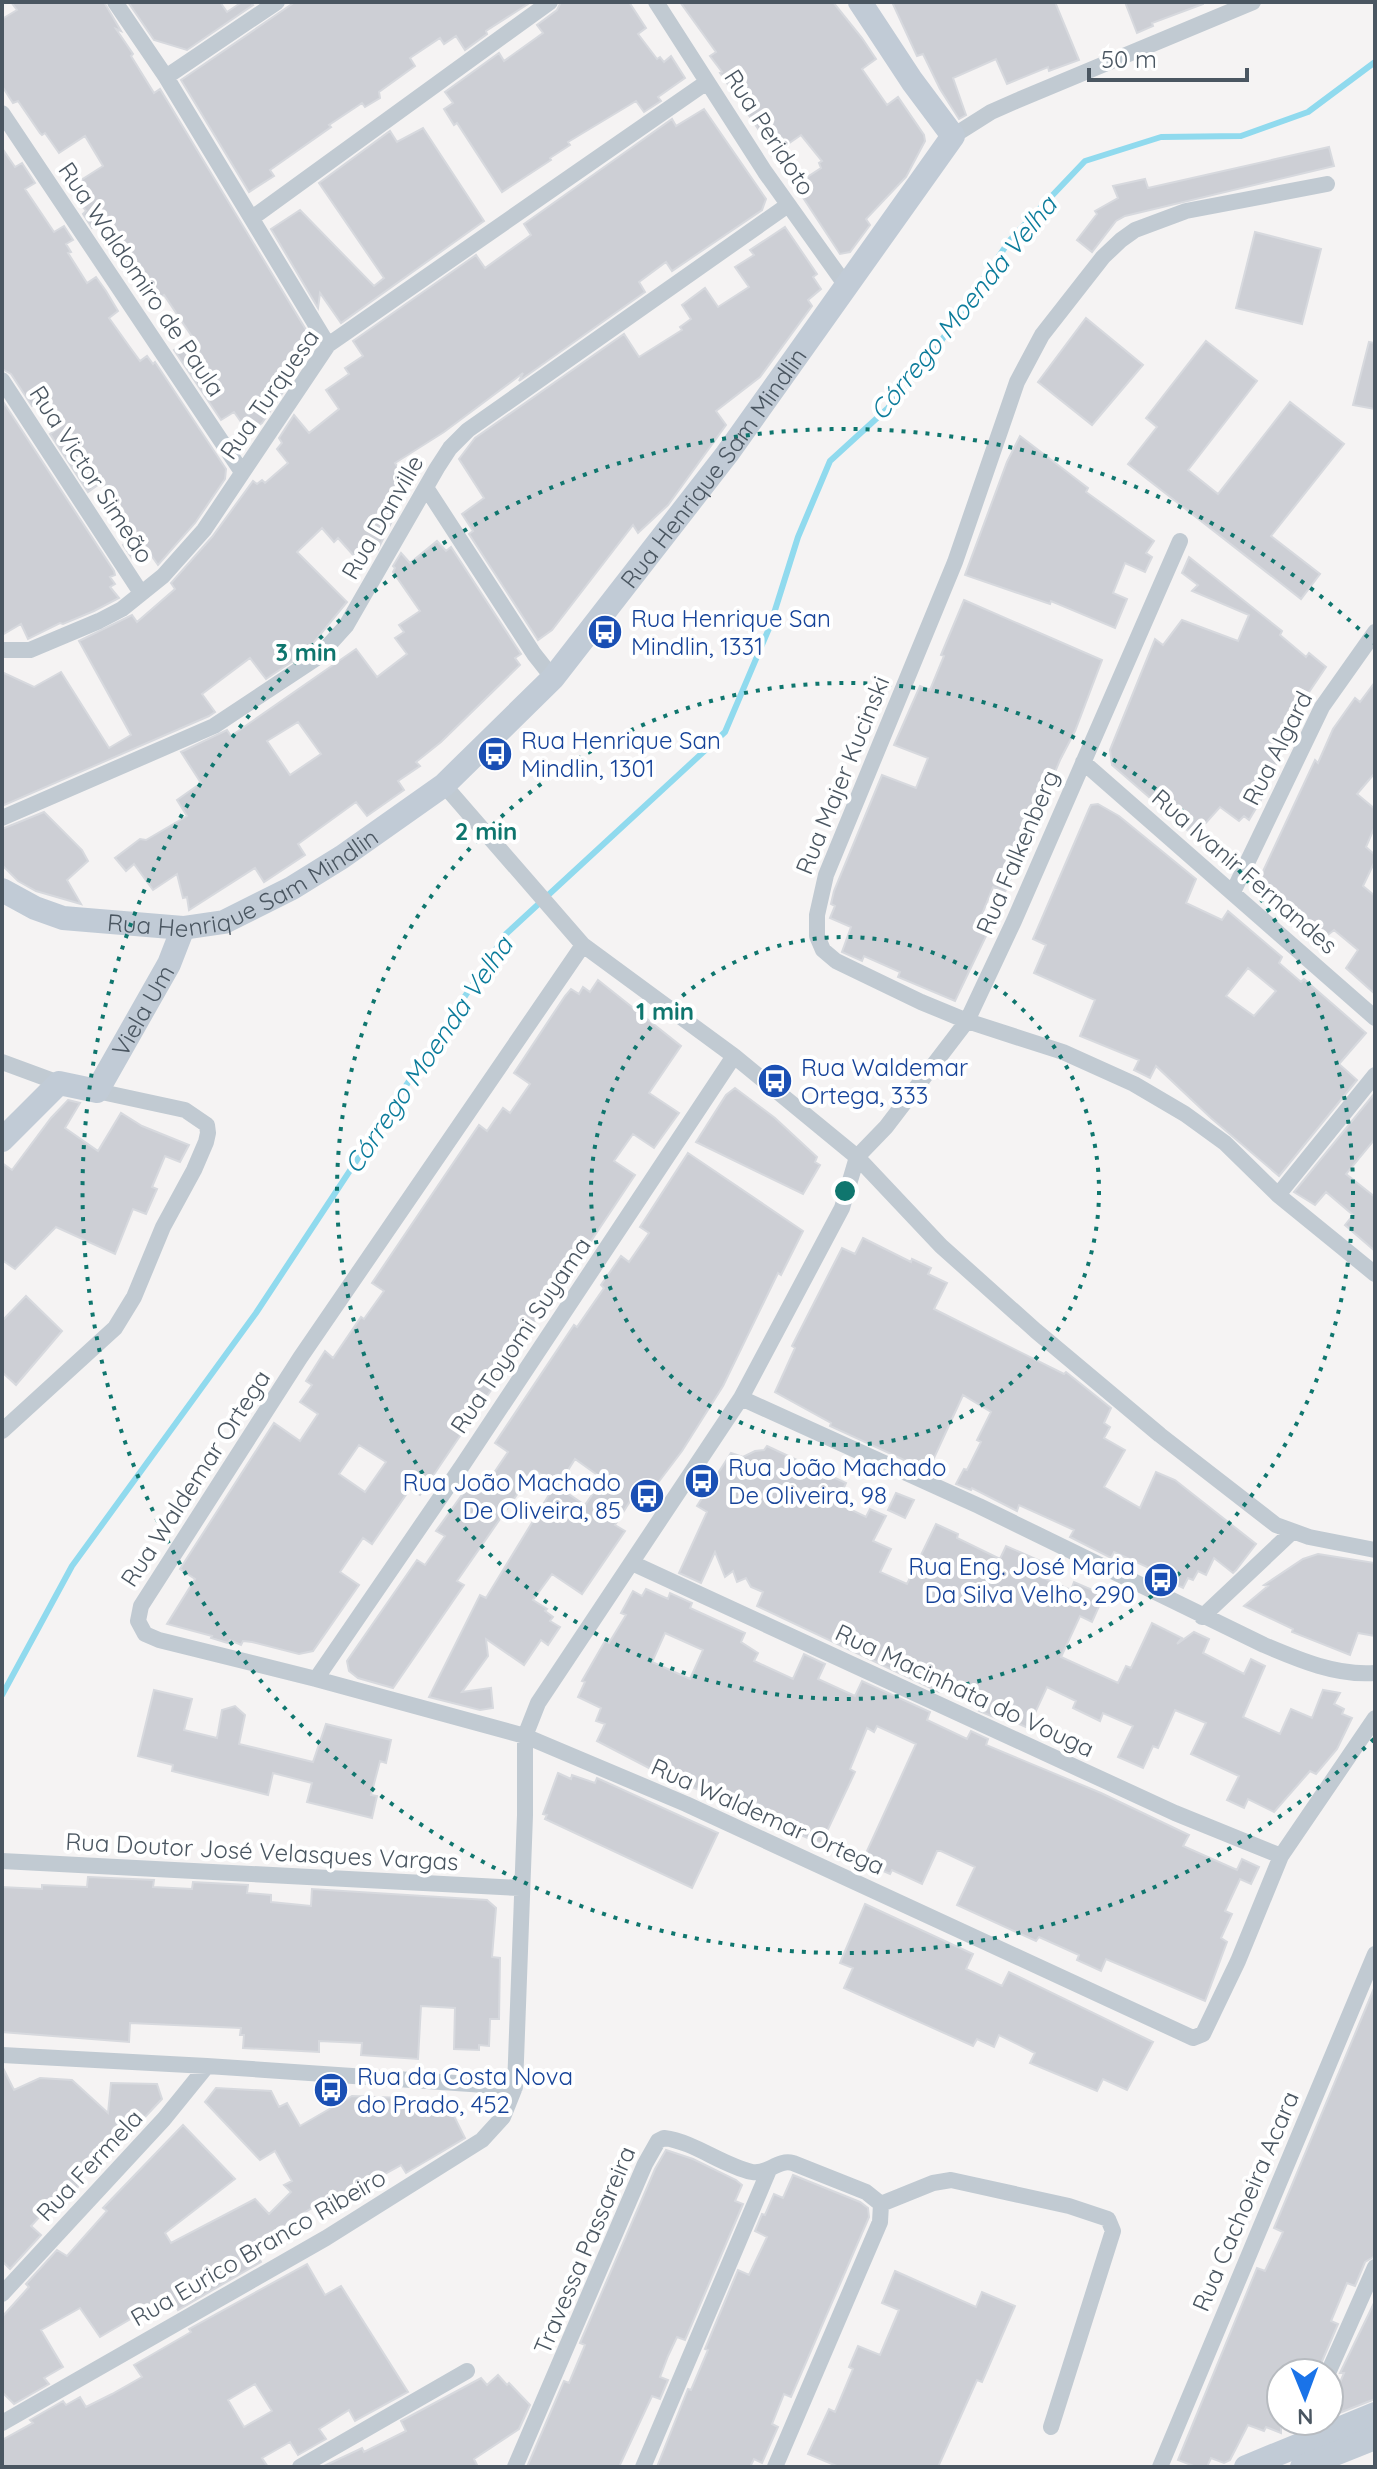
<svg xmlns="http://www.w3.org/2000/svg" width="1377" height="2469" viewBox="0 0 1377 2469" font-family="Quicksand,sans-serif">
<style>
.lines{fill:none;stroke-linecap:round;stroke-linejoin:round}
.stream{stroke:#90daee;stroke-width:6}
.building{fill:#cdcfd5;stroke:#d7d9de;stroke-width:2;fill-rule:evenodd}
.street{stroke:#c1cad2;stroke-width:16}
.secondary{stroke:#c1cbd6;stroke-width:24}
.ring{fill:none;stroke:#0f766e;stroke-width:4;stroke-dasharray:4 8}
.labels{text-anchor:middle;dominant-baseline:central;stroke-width:8;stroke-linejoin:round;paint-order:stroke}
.street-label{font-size:24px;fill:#4a5661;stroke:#fff}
.transit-label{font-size:24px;fill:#164399;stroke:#fff;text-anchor:start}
.water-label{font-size:26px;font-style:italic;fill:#0c7c9b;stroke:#fff}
.centre{fill:#0f766e;stroke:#fff;stroke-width:4}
.ring-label{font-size:24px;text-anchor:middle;font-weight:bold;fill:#0f766e;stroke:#fff;stroke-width:8;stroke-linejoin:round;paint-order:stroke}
</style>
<rect width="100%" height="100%" fill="#f5f3f3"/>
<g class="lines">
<!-- stream -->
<path class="stream" d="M2 1695 72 1566 256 1313 506 934 725 732 770 626 798 537 830 461 888 408 937 347 1010 240 1085 161 1161 137 1241 136 1308 112 1375 62"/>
</g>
<!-- building -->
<path class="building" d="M11 2H104L121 31 116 29 133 54 131 56 154 93 160 89 314 343 287 361 296 373 262 423 252 430 249 427 246 429 234 412 221 420 174 350 193 338 164 295 158 299 157 296 153 298 130 262 125 266 100 229 96 226 92 228 83 214 86 211 76 198 85 192 78 182 103 166 85 136 59 153 45 133 42 135 40 133 18 101 13 103 2 86V19L17 10Z
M128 2H220L227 12 242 2H250L253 5 187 50 154 40Z
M295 2H531L486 31 487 34 465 50 456 36 444 44 440 38 410 58 415 66 379 92 380 98 365 107 362 103 329 125 331 127 270 170 274 176 249 192 181 80Z
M561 2H629L646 28 638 34 657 59 660 57 664 62 671 56 685 78 658 97 661 101 644 112 636 101 568 142 570 145 550 158 551 160 502 192 457 123 454 125 444 109 453 103 445 92 499 53 504 61 543 33 537 25 557 10Z
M680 2H833L862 38 876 59 862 69 887 105 898 97 924 135 925 141 906 177 866 219 870 225 850 252 840 254 798 190V183L821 168 819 163 822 161 801 135 782 148 770 131 763 136 720 73 722 72 710 56 716 52Z
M892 2H1055L1079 60 1049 71 1048 67 1007 84 996 59 953 78 966 115 959 119 940 89 923 54 917 56Z
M1125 2H1203V4L1152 23 1153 26 1137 33Z
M704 109 766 199 762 210 672 271 666 262 639 282 645 292 519 381 523 373 444 432 395 463 406 480 395 487 403 499 378 549 372 543 355 557 338 538 334 542 322 528 297 552 347 602 305 653 266 679 250 658 202 694 215 712 209 716 2 806V672L34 687 61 672 109 748 131 735 79 641 132 615 137 622 175 589 171 583 212 537 253 481 257 484 262 480 265 483 288 463 277 449 282 443 279 438 294 415 309 433 339 409 326 390 349 374 345 368 363 356 353 341 476 255 485 268 531 235 524 224 672 119 676 126Z
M423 128 484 221 341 323 320 293 318 308 271 229 300 210 374 286 384 278 319 183 390 131 397 142Z
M1329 147 1334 166 1125 216 1116 221 1092 252 1077 240 1097 214 1095 211 1118 198 1113 186 1145 179 1148 188Z
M2 148 15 167 22 163 35 183 25 189 54 232 64 226 73 240 66 244 71 252 68 253 87 283 96 277 106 291 118 311 109 318 129 346 140 361 147 356 153 364 155 362 226 469 225 479 195 523 158 565 146 548 132 558 123 545 134 536 102 482 88 492 50 434 59 428 42 400 32 406 11 374 2 369Z
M785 227 817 274 813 277 821 289 808 300 812 306 760 377 716 411 726 425 668 505 638 533 633 525 552 630 538 640 469 534 473 531 462 514 484 498 459 459 475 438 624 334 639 357 682 330 680 327 691 319 682 305 705 288 718 307 749 287 735 267 754 255 750 250Z
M1255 232 1321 249 1302 324 1236 308Z
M1086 318 1143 365 1092 425 1038 382Z
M1206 341 1257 381 1188 470 1218 494 1290 402 1344 444 1271 536 1320 574 1301 599 1128 464 1157 427 1146 418Z
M1369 342 1375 343V409L1353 405Z
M2 400 114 571 115 575 110 577 115 584 110 587 119 598 94 611 63 624 60 623 28 639 21 624 2 635Z
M1020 436 1088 488 1086 492 1154 541 1146 553 1152 557 1145 572 1125 563 1113 593 1127 599 1115 628 1051 601 1050 604 965 575 1007 462Z
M437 541 446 551 451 547 521 654 515 658 520 665 441 742 416 762 420 766 398 781 404 790 367 816 356 802 298 844 305 855 264 882 255 868 189 910 187 897 183 898 177 874 153 890 134 864 126 871 115 858 140 839 146 840 187 816 177 800 201 783 181 752 227 730 231 736 356 649 377 677 407 654 395 638 404 632 399 625 420 611 393 572 395 568 393 566 401 553 410 563ZM298 722 321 754 290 775 267 741Z
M1189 557 1282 631 1280 635 1306 657 1309 653 1326 667 1305 698 1261 800 1249 820 1244 816 1239 821 1220 807 1194 836 1112 765 1110 750 1155 639 1163 645 1182 620 1238 641 1249 615 1192 591 1198 585 1182 573Z
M964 600 1102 660 1075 731 1060 760 1005 892 993 887 976 929 987 934 955 1001 898 977 900 972 864 956 862 961 842 952 851 927 830 918 835 906 831 904 834 891 882 775 916 788 928 758 894 745 920 686 930 690 944 656 941 655Z
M1375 682V773L1357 794 1375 809V826L1366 847 1375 855V861L1363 886 1375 896V994L1346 968 1358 950 1334 930 1324 938 1277 900 1274 903 1260 892 1258 882 1315 760 1318 763 1333 729 1355 698 1360 702Z
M1098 804 1119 816 1196 879 1186 903 1222 920 1228 911 1282 957 1279 963 1301 982 1304 979 1366 1033 1339 1064 1357 1080 1279 1176 1211 1118 1156 1066 1150 1078 1134 1070 1139 1060 1080 1036 1095 1000 1034 973 1046 945 1033 939 1089 809 1091 805ZM1248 968 1276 991 1254 1016 1226 996Z
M44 812 82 850 88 861 67 880 81 904 36 891 18 881 2 865V829Z
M598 980 681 1046 649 1093 679 1113 654 1148 633 1134 614 1161 635 1175 539 1319 537 1318 518 1344 521 1346 420 1495 410 1489 372 1544 363 1538 340 1572 359 1585 313 1651 299 1654 252 1642 243 1641 241 1645 230 1640 228 1643 211 1638 212 1636 167 1624 195 1579 180 1569 274 1423 300 1441 318 1414 300 1402 312 1385 306 1381 325 1351 333 1358 361 1317 364 1319 384 1291 372 1283 479 1125 487 1131 503 1108 510 1113 530 1084 514 1073 565 996 571 989 579 994 583 987 590 992ZM359 1445 386 1462 365 1492 339 1474Z
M735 1088 775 1118 817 1157 815 1162 820 1165 803 1194 696 1142 726 1095Z
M1374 1094 1375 1139 1346 1174 1375 1197V1251L1345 1225 1353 1215 1326 1192 1315 1205 1294 1192Z
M68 1100 80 1103 65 1128 98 1151 121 1113 142 1126 189 1145 180 1162 165 1156 152 1187 157 1189 146 1214 133 1209 115 1254 56 1227 15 1269 2 1260V1163L12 1170 51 1118Z
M688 1153 803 1231 781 1275 778 1273 723 1386 682 1451 654 1488 643 1481 615 1525 625 1531 582 1594 552 1574 533 1600 547 1609 545 1611 553 1617 550 1621 560 1627 548 1645 541 1640 524 1665 486 1639 488 1656 462 1692 491 1688 493 1708 480 1710 429 1697 480 1595 486 1598 555 1485 585 1505 603 1479 575 1459 558 1486 534 1470 457 1581 464 1585 393 1688 358 1678 349 1671 347 1661 417 1560 425 1565 445 1536 436 1531 472 1481 483 1489 508 1452 495 1443 574 1325 577 1327 604 1288 601 1285 621 1256 629 1262 649 1233 640 1227Z
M863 1238 911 1262 912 1259 931 1268 928 1274 947 1283 934 1309 1064 1374 1066 1372 1111 1408 1104 1423 1110 1427 1104 1438 1125 1450 1104 1487 1140 1508 1156 1472 1175 1480 1256 1544 1236 1570 1233 1573 1214 1558 1206 1575 1198 1571 1193 1580 1188 1578 1183 1588 1153 1573 1154 1570 1114 1552 1111 1558 1070 1537 1074 1530 1019 1505 1017 1511 972 1488 971 1490 956 1484 964 1469 967 1470 981 1442 977 1440 991 1412 963 1395 928 1471 830 1426 831 1423 775 1392 795 1348 792 1346 842 1248 855 1254Z
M26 1296 62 1331 16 1385 2 1372V1321Z
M767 1446 846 1483 837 1503 866 1517 870 1509 886 1516 873 1541 891 1549 880 1572 907 1584 936 1524 958 1534 957 1538 1000 1559 1006 1546 1047 1564 1041 1577 1071 1590 1074 1582 1104 1595 1092 1622 1080 1616 1061 1657 1118 1683 1126 1666 1131 1668 1152 1623 1182 1638 1177 1644 1194 1632 1209 1639 1203 1653 1244 1674 1251 1659 1265 1666 1243 1717 1280 1734 1291 1709 1312 1718 1323 1690 1340 1693 1334 1704 1344 1709 1342 1714 1352 1718 1337 1749 1316 1774 1310 1771 1274 1812 1248 1799 1244 1808 1227 1800 1239 1776 1191 1754 1206 1723 1175 1710 1158 1748 1153 1746 1143 1768 1118 1757 1133 1726 1103 1713 1100 1721 1073 1708 1076 1701 1047 1687 1028 1728 997 1714 996 1718 979 1711 981 1707 941 1689 939 1692 757 1606 763 1592 751 1587 746 1578 737 1582 733 1571 725 1577 715 1552 701 1583 679 1573 707 1512 697 1506 731 1453 743 1457 755 1451 764 1450Z
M896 1493 914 1500 905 1518 888 1510Z
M1318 1554 1375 1563V1636L1358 1633 1350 1655 1292 1632 1293 1629 1244 1606 1268 1586 1264 1585 1303 1559Z
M646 1589 668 1599 670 1593 692 1603 690 1608 745 1633 741 1642 758 1653 754 1661 793 1679 804 1654 825 1664 818 1679 855 1696 862 1681 930 1712 927 1720 967 1739 971 1731 988 1739 986 1745 1101 1793 1189 1835 1183 1846 1237 1870 1242 1859 1259 1867 1251 1884 1240 1879 1225 1911 1232 1914 1221 1938 1227 1942 1205 2001 1106 1959 1101 1971 1077 1960 1079 1955 1039 1937 1036 1941 957 1905 975 1867 941 1851H937L922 1884 892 1870 890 1874 862 1862 916 1744 877 1726 874 1732 867 1728 850 1769 855 1772 821 1844 649 1768 597 1741 605 1724 596 1721 601 1708 578 1697 585 1682 582 1681 605 1641 609 1643 626 1615 621 1613 633 1591 642 1596ZM665 1633 703 1650 690 1679 652 1662Z
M154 1690 192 1699 184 1730 217 1738 222 1710 235 1706 245 1715 239 1744 313 1762 326 1724 391 1740 386 1763 380 1761 371 1795 377 1796 372 1818 307 1802 312 1783 273 1773 268 1795 172 1771 173 1765 138 1756Z
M558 1773 571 1779 572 1775 595 1783 597 1778 718 1833 692 1888 545 1819 547 1815 543 1814Z
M88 1877 154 1880 153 1887 192 1889 193 1882 248 1885 247 1893 271 1895V1902L311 1906 312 1889 487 1900 496 1908 492 1957 500 1958 499 2019H490L489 2046 479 2045V2050L454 2049 455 2008 421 2006 418 2059 361 2055 362 2043 319 2041V2052L243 2048 244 2035H240L241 2028 130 2023 129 2042 2 2032V1887L42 1889V1885L87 1887Z
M865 1904 973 1954 966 1969 1002 1986 1009 1972 1153 2042 1127 2090 1103 2079 1097 2091 1030 2063 1035 2053 999 2035 994 2047 977 2039 973 2046 844 1988 853 1968 840 1963Z
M1375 1986V2256L1365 2262 1355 2286 1347 2283 1331 2321 1338 2324 1317 2373H1281V2433L1266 2427 1264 2431 1248 2425 1230 2460 1224 2463 1211 2458 1207 2467H1196L1178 2460 1257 2268 1265 2271 1283 2232 1274 2228Z
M2 2066 14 2090 40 2078 72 2080 108 2113 111 2083 157 2084 162 2099 111 2153 102 2145 75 2192 60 2209 53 2202 31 2226 41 2235 10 2269 2 2261Z
M216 2088 271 2091 279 2107 287 2103 300 2126 352 2096 402 2098 407 2107 430 2106 434 2114 449 2106 465 2138 406 2173 401 2165 325 2207 322 2202 294 2219 295 2222 252 2246 261 2262 178 2310 173 2300 148 2314 146 2310 100 2337 80 2308 41 2330 63 2367 44 2378 49 2384 14 2404 2 2392V2317L29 2287 26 2284 57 2250 67 2256 107 2211 103 2208 183 2125 235 2179 165 2233 171 2243 255 2199 269 2214 291 2192 284 2185 292 2181 275 2151 260 2160 205 2102Z
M666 2150 693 2159 736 2180 742 2185 735 2201 743 2204 685 2340 677 2337 668 2356 660 2377 668 2380 660 2399 652 2396 619 2467H527L564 2381 569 2383 585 2345 580 2343 655 2169Z
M793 2175 860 2202 868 2208 869 2217 791 2397 784 2394 772 2424 778 2427 762 2463 754 2459 750 2467H657L688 2389 691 2390 708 2350 705 2349 738 2270 749 2275 767 2237 755 2231 762 2214 765 2215 774 2194 783 2198Z
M307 2264 325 2295 341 2286 408 2392 355 2421 349 2410 319 2429 326 2439 298 2455 290 2442 262 2458 268 2467H2V2440L33 2423 30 2420 63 2401 66 2405 80 2397 86 2407 112 2394 142 2377 134 2365 191 2332 189 2329ZM255 2384 272 2411 244 2427 228 2400Z
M895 2271 976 2307 982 2292 1015 2306 982 2382 977 2380 938 2467H839L808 2454 829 2409 835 2412 853 2369 849 2367 858 2346 880 2355 899 2310 882 2303Z
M1375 2301V2399L1329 2417V2409L1344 2373H1340Z
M498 2375 507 2385 509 2383 530 2405 519 2429 474 2459 478 2467H322L362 2448 364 2452 406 2431 401 2421 481 2378 487 2385Z"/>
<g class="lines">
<!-- street -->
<path class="street" d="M115 2 166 77 328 345
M656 2 765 172 847 287
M166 77 277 2
M2 113 242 472
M953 136 991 112 1016 101 1253 2
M1327 184 1186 211 1135 230 1121 240 1103 257 1042 335 1017 382 955 562 826 875 817 915V936L823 950 836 961 921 1002 967 1021 1063 1052 1134 1084 1185 1114 1225 1143 1278 1195 1375 1274
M252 218 550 2
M2 380 141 593
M427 489 534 654 553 678
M2 650H30L99 621 122 609 163 576 204 530 328 345 707 82
M1083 762 1375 1018
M444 785 583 945 734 1056 857 1157 941 1246 1036 1331 1160 1435 1276 1525 1309 1537 1375 1550
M2 818 214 726 318 657 346 626 437 468 450 448 468 430 788 205
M1233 892 1322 707 1375 632
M583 945 300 1358 141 1606 138 1621 145 1634 159 1640 316 1679 525 1736 686 1804 1193 2038 1203 2034 1238 1961 1281 1856 1375 1718
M2 1062 59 1083
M857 1157 886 1127 967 1021 1014 921 1180 541
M1278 1195 1375 1075
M741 1398 979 1506 1264 1645C1299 1660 1337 1676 1375 1673
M2 1431 115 1328 134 1297 163 1227 194 1170 206 1142 208 1133 207 1125 185 1110 97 1091
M632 1563 1175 1813 1281 1856
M1202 1617 1291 1533
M316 1679 462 1466 734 1056
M2 1861 520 1888
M2 2055 207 2066 515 2087
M881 2204 933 2183 951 2180 1069 2206 1108 2219 1113 2231 1051 2427
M2 2294 164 2119 207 2066
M1328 2373 1375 2267
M2 2423 326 2238 482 2140 503 2117 515 2087 525 1815V1736L538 1703 741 1398 842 1208 857 1157
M300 2467 467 2371
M515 2467 645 2164 658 2141 664 2138C695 2142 721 2165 752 2172 768 2175 777 2159 793 2163L866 2192 881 2204 880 2222 775 2467
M643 2467 769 2170
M1160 2467 1375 1954"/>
<!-- secondary -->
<g class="secondary">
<path id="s1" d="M2 890 35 908 63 918 183 928 224 922 292 888 342 857 444 785 553 678 727 454 953 136 912 81 860 2"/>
<path id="s2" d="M2 1140 59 1083 97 1091 169 964 183 928"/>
<path d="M1246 2467 1375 2414"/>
<path d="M1302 2467 1375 2438"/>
</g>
</g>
<!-- distance rings -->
<g class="ring">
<circle cx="845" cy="1191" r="254"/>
<circle cx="845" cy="1191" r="508"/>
<path d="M1374 1739A762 762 0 1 1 1374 643"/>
</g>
<!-- icons -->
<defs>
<g id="bus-disc" transform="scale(1.8)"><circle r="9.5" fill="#1a4fb4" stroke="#fff"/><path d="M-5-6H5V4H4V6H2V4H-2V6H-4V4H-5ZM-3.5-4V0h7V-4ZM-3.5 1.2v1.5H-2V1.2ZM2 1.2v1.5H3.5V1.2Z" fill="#fff"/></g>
</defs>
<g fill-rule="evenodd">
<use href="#bus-disc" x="605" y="632"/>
<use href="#bus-disc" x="495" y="754"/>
<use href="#bus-disc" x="775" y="1081"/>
<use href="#bus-disc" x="702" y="1481"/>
<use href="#bus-disc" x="647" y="1496"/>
<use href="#bus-disc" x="1161" y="1580"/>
<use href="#bus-disc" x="331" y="2090"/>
</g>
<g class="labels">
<!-- street labels -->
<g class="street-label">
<text transform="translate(770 132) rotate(57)">Rua Peridoto</text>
<text transform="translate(142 279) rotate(56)">Rua Waldomiro de Paula</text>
<text transform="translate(269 394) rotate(-55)">Rua Turquesa</text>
<text stroke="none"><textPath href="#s1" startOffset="906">Rua Henrique Sam Mindlin</textPath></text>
<text transform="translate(92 474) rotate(57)">Rua Victor Simeão</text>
<text transform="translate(382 517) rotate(-60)">Rua Danville</text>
<text transform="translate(1277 748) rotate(-63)">Rua Algard</text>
<text transform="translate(842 775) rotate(-68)">Rua Majer Kucinski</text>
<text transform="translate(1017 852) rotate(-67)">Rua Falkenberg</text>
<text transform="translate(1245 871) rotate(41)">Rua Ivanir Fernandes</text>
<text stroke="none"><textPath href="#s1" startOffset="258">Rua Henrique Sam Mindlin</textPath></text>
<text stroke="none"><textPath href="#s2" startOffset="212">Viela Um</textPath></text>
<text transform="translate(520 1335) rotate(-56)">Rua Toyomi Suyama</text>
<text transform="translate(195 1478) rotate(-57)">Rua Waldemar Ortega</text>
<text transform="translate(965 1690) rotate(25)">Rua Macinhata do Vouga</text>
<text transform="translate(768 1816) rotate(24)">Rua Waldemar Ortega</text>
<text transform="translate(262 1851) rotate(3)">Rua Doutor José Velasques Vargas</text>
<text transform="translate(89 2165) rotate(-47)">Rua Fermela</text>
<text transform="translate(1245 2201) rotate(-67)">Rua Cachoeira Acara</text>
<text transform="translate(258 2247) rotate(-30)">Rua Eurico Branco Ribeiro</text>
<text transform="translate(584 2250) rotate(-67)">Travessa Passareira</text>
</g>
<!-- transit labels -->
<g class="transit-label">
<text x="631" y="618">Rua Henrique San<tspan x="631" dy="28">Mindlin, 1331</tspan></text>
<text x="521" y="740">Rua Henrique San<tspan x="521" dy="28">Mindlin, 1301</tspan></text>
<text x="801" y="1067">Rua Waldemar<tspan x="801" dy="28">Ortega, 333</tspan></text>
<text x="728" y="1467">Rua João Machado<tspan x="728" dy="28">De Oliveira, 98</tspan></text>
<text x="621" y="1482" text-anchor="end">Rua João Machado<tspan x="621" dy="28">De Oliveira, 85</tspan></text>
<text x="1135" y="1566" text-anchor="end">Rua Eng. José Maria<tspan x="1135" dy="28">Da Silva Velho, 290</tspan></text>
<text x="357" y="2076">Rua da Costa Nova<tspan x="357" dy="28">do Prado, 452</tspan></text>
</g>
<!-- water labels -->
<g class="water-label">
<text transform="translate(963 308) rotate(-51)">Córrego Moenda Velha</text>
<text transform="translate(428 1055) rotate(-56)">Córrego Moenda Velha</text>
</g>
</g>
<circle cx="845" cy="1191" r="12" class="centre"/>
<g class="ring-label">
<text x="306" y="661">3 min</text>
<text x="486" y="840">2 min</text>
<text x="665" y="1020">1 min</text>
</g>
<!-- border -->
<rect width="1377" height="2469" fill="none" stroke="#4a5661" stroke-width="8"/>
<!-- north arrow -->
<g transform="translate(1305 2397) rotate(179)"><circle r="38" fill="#ffffff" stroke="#b7bbc0" stroke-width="2"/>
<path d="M0-6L14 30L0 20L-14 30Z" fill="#1a73e8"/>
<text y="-12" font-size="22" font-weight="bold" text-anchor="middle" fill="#4a5661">N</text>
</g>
<!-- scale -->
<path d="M1089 68v12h158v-12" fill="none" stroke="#4a5661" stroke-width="4"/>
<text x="1101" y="68" font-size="24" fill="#4a5661" stroke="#ffffff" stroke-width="6" paint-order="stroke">50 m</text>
</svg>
